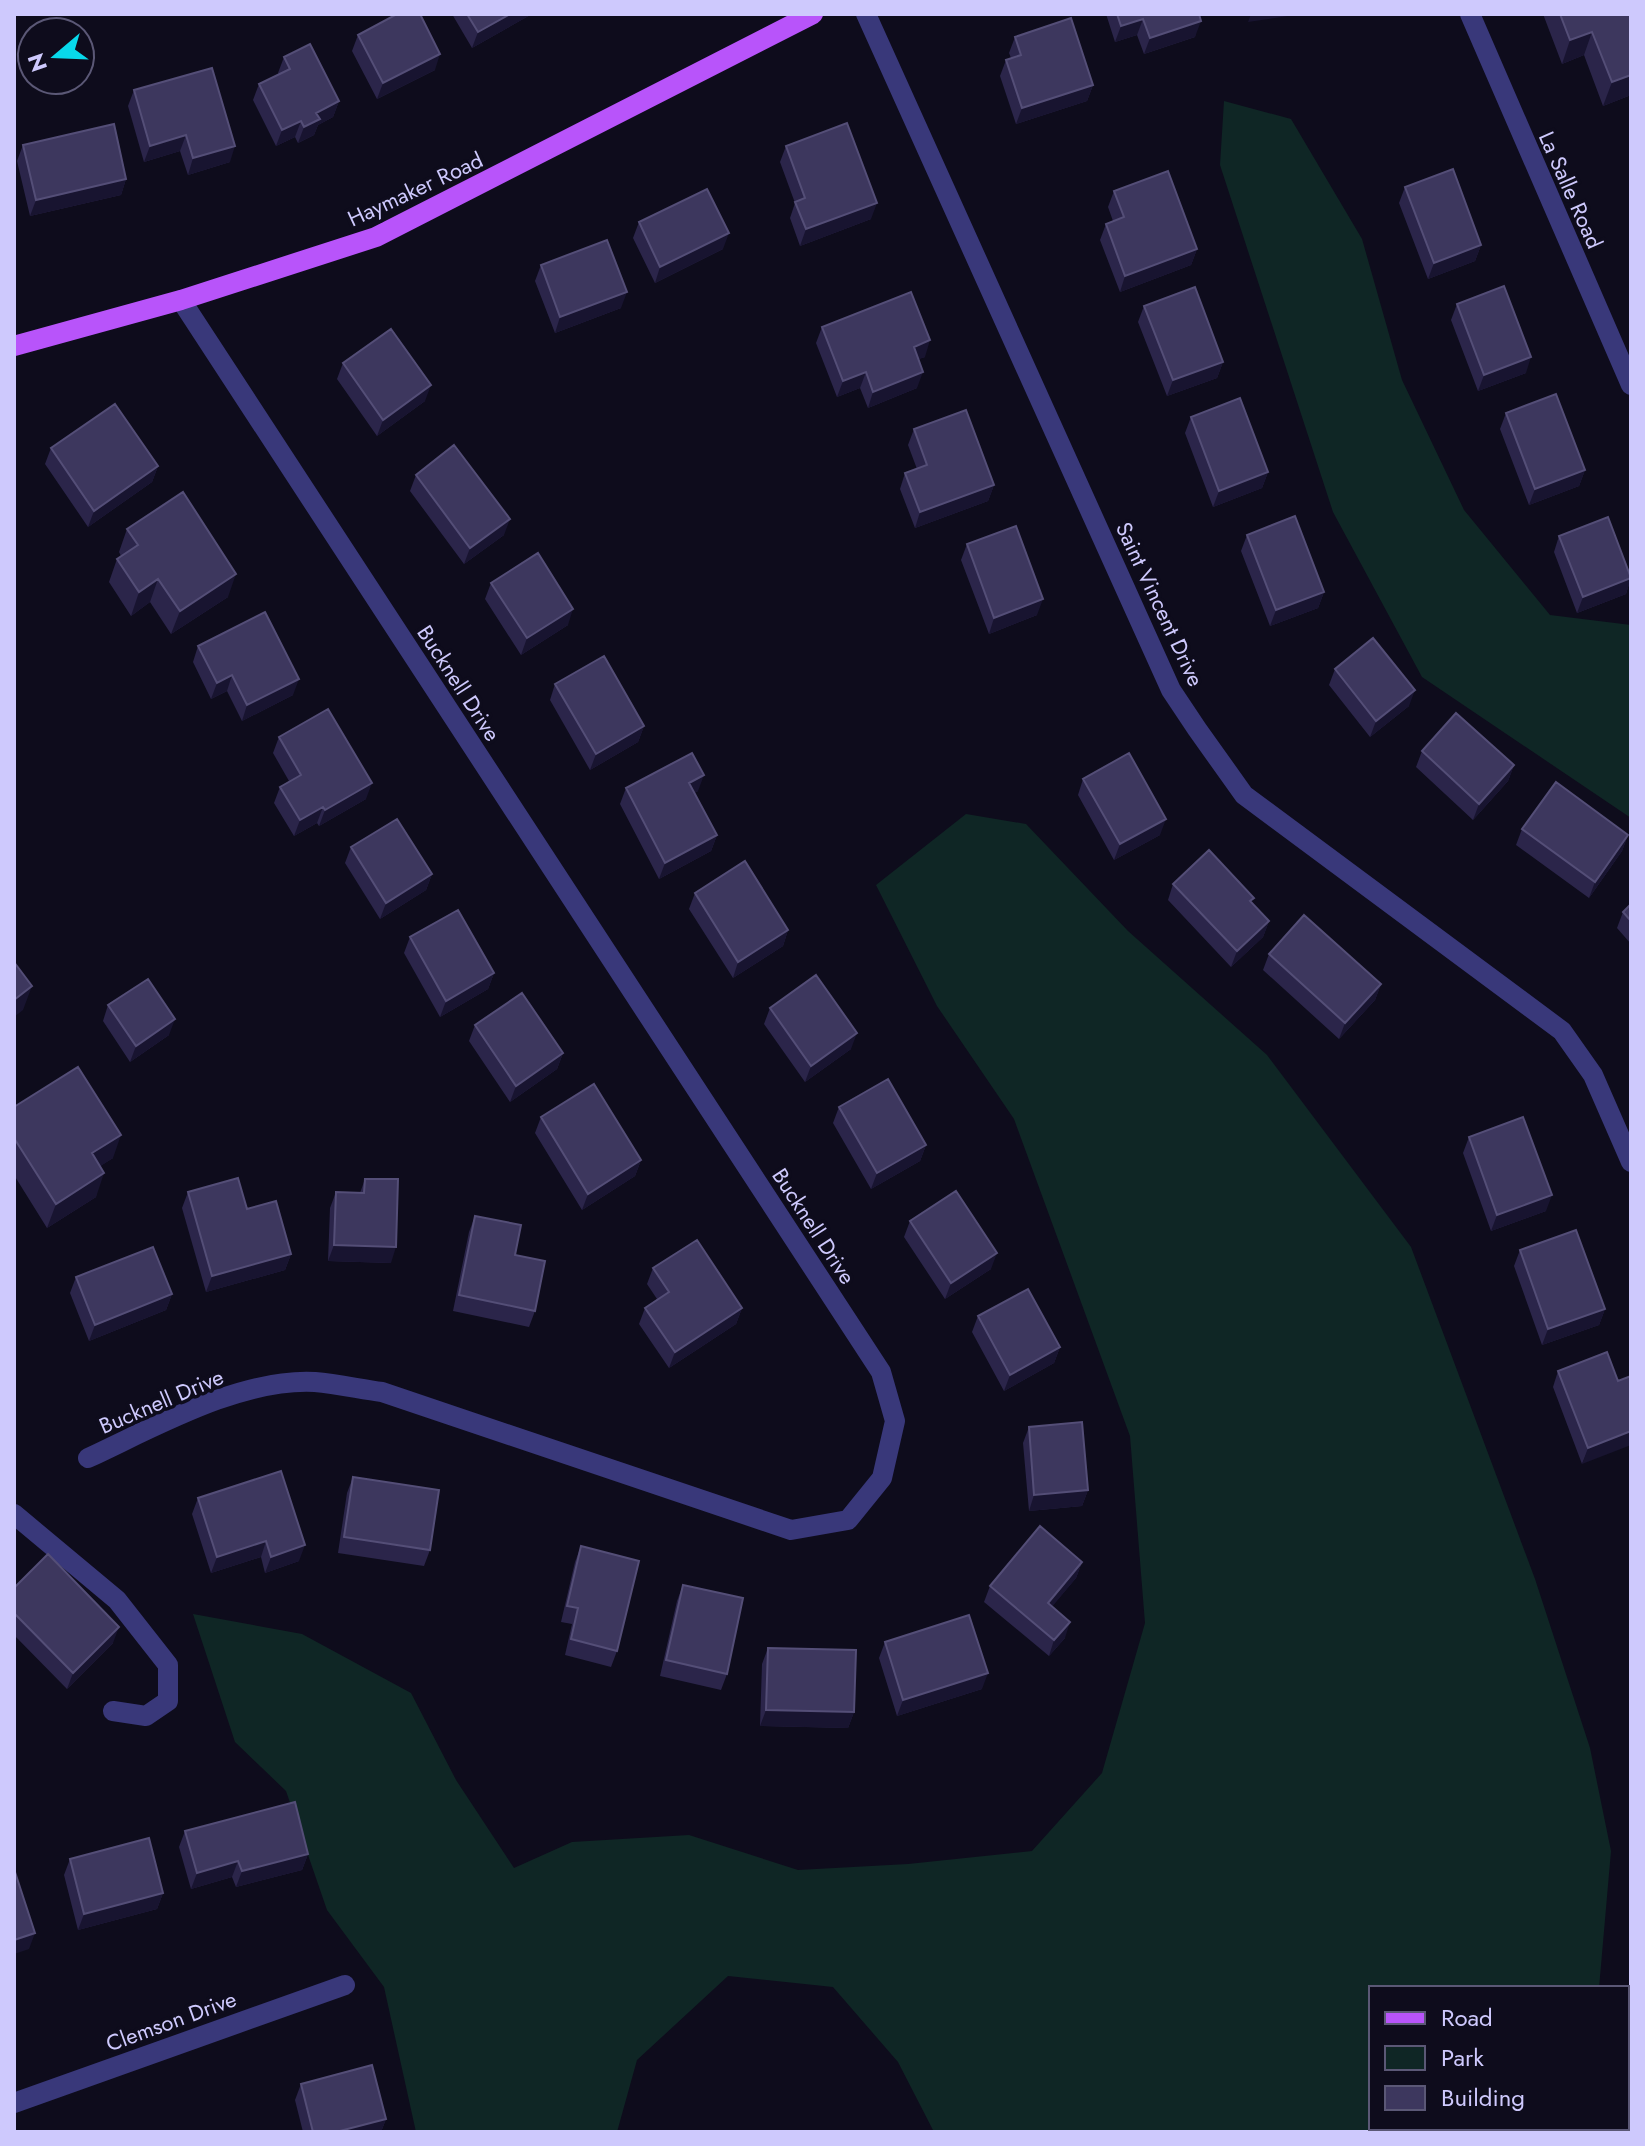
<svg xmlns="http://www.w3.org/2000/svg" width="1645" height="2146" viewBox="0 0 1645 2146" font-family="Jost,sans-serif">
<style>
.green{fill:#0f2625}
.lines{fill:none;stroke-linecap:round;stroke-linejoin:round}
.minor{stroke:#39387a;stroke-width:20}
.major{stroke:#b854fa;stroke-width:20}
.wall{fill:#2b254a}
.shaded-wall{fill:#181430}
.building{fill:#3d375e;stroke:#544e77;stroke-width:2}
.labels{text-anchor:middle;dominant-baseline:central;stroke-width:7;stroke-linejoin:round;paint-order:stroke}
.street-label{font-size:22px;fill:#cec9fd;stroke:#0e0c1c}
</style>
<rect width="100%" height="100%" fill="#0e0c1c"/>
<!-- green -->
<path class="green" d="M1224 101 1291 119 1362 239 1402 380 1464 510 1550 615 1631 625V818L1422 677 1333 512 1220 165Z
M966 814 1026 824 1128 931 1267 1055 1411 1247 1535 1579 1590 1748 1611 1851 1599 1988H1371V2128H1627V2027L1631 2032V2132H934L898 2062 833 1987 728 1976 637 2060 617 2132H416L384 1987 327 1910 286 1791 235 1742 193 1614 302 1634 411 1693 456 1780 514 1868 572 1842 689 1835 798 1870 908 1864 1032 1851 1102 1773 1145 1623 1130 1436 1014 1119 937 1006 876 885Z"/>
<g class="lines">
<!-- minor -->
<path class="minor" d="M866 14 1171 690 1197 729 1244 795 1562 1031 1593 1075 1631 1162
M1470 14 1631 385
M88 1458C155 1427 240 1378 315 1382 337 1384 360 1389 382 1392L791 1530 848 1520 882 1478 895 1421 881 1372 181 300
M14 1514 117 1600 168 1665V1701L146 1716 113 1711
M14 2103 345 1985"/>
<!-- major -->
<path class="major" d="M14 346 181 300 376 237 813 14"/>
</g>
<!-- wall -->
<path class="wall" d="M452 14H532L472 48Z
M1106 14H1199L1195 37 1144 54 1137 35 1115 42Z
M1543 14H1631V95L1603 106 1584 55 1562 64Z
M358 35 435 70 377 99 352 51Z
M1015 37 1093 85 1087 101 1016 124 1000 76 1006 60 1011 58 1009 53Z
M284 57 339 101 333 117 318 125 314 135 298 143 295 137 276 146 253 100 259 84 279 74 278 73Z
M134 90 230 162 188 175 180 151 144 162 128 106Z
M23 145 126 179 121 195 30 216 17 161Z
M786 146 871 219 800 246 790 218 795 203 780 162Z
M1405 187 1481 245 1475 261 1428 279 1399 203Z
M1114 191 1197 249 1191 265 1120 292 1100 240 1106 224 1113 221 1108 207Z
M639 222 723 249 655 283 633 238Z
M541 265 621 308 555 333 535 281Z
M1457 304 1526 373 1478 391 1451 320Z
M1144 306 1223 362 1217 378 1167 396 1138 322Z
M822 327 925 357 918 359 917 388 868 408 860 388 837 397 816 343Z
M343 363 425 401 377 436 337 379Z
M1506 413 1585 470 1579 486 1529 505 1500 429Z
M1191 417 1268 472 1262 488 1213 507 1185 433Z
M914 429 994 485 988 501 915 528 900 489 905 473 917 469 908 445Z
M51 448 158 466 152 482 88 527 45 464Z
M416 475 504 535 464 564 410 491Z
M127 529 228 597 171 634 150 602 131 616 109 582 117 559 121 556 119 552Z
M1247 535 1324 592 1318 608 1270 626 1241 551Z
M1559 536 1631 577 1626 594 1577 613 1554 552Z
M967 544 1037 615 989 634 961 560Z
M491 583 568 625 521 655 485 599Z
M198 646 293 695 242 721 227 691 211 699 193 662Z
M1335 669 1409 706 1370 737 1329 685Z
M555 684 644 726 638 742 590 770 550 700Z
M279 737 366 799 319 826 317 823 294 836 274 803 280 787 289 781 273 753Z
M1422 751 1514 765 1508 781 1473 820 1416 767Z
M1083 779 1160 835 1114 860 1078 795Z
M626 788 698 791 694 793 717 835 711 851 659 879 620 804Z
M1522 829 1628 835 1622 851 1589 898 1516 845Z
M351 847 432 874 426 890 380 919 345 863Z
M1173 884 1252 903 1269 921 1263 937 1231 967 1168 900Z
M695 893 788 930 783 946 733 978 689 909Z
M1631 904V944L1617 928 1623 912Z
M410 937 494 973 488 989 440 1017 404 953Z
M1269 954 1381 984 1375 1000 1339 1039 1263 970Z
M108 1005 169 1035 130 1062 103 1021Z
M770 1008 851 1049 805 1082 764 1024Z
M475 1025 563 1053 557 1069 510 1102 469 1041Z
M14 1107 113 1158 100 1166 96 1197 47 1228 14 1175Z
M839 1107 926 1145 920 1161 871 1189 833 1123Z
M541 1117 641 1160 635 1176 582 1210 535 1133Z
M1469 1137 1546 1211 1491 1231 1463 1153Z
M365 1179 391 1263 328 1261 330 1208 336 1192 360 1193Z
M188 1192 247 1209 291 1254 285 1270 206 1292 182 1208Z
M475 1216 535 1311 529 1327 453 1311 469 1232Z
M910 1221 991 1269 945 1299 904 1237Z
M1520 1250 1605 1309 1599 1325 1542 1345 1514 1266Z
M653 1268 742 1308 736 1324 669 1368 639 1324 645 1308 657 1299 647 1284Z
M76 1277 172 1294 166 1310 89 1341 70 1293Z
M978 1316 1060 1347 1054 1363 1004 1391 972 1332Z
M1558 1371 1618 1381 1582 1464 1553 1387Z
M1029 1427 1088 1490 1082 1506 1029 1511 1023 1443Z
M353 1477 430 1550 424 1566 338 1553 347 1493Z
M198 1498 299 1561 265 1573 261 1557 211 1573 192 1514Z
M581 1546 617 1651 611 1667 565 1655 572 1624 561 1622 575 1562Z
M1082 1562 1076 1578 1052 1606 1065 1638 1049 1656 984 1602 990 1586Z
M683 1585 727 1674 721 1690 660 1676 677 1601Z
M14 1588 113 1643 67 1689 14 1635Z
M885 1642 982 1689 897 1716 879 1658Z
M768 1648 854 1712 848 1728 760 1726 762 1664Z
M185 1831 308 1854 302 1870 236 1887 232 1877 191 1889 179 1847Z
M70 1859 163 1893 157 1909 78 1930 64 1875Z
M301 2084 386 2119 381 2132H303L295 2100Z"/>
<!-- shaded-wall -->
<path class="shaded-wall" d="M510 14H532L472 48 478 32Z
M1251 14H1301L1248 22Z
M1143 19 1137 35 1115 42 1121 26Z
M1201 21 1195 37 1144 54 1150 38Z
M1592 32 1584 55 1562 64 1570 40Z
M440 54 435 70 377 99 383 83Z
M1631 75V95L1603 106 1612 82Z
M1093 85 1087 101 1016 124 1022 108Z
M339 101 333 117 318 125 314 135 298 143 304 127 316 113Z
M301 121 295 137 276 146 282 130Z
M186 135 180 151 144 162 150 146Z
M235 146 230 162 188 175 193 158Z
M126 179 121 195 30 216 36 200Z
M877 203 871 219 800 246 806 229Z
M729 233 723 249 655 283 660 267Z
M1481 245 1475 261 1428 279 1434 263Z
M1197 249 1191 265 1120 292 1125 276Z
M627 292 621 308 555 333 560 317Z
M930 340 925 357 908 363 914 347Z
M1531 357 1526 373 1478 391 1484 375Z
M1223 362 1217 378 1167 396 1173 380Z
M866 372 860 388 837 397 843 381Z
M923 372 917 388 868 408 873 392Z
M431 385 425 401 377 436 383 420Z
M158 466 152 482 88 527 94 511Z
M1585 470 1579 486 1529 505 1535 489Z
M1268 472 1262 488 1213 507 1219 491Z
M994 485 988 501 915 528 920 512Z
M510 519 504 535 464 564 470 548Z
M236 574 228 597 171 634 180 611Z
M1631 578 1626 594 1577 613 1583 597Z
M158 579 150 602 131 616 139 592Z
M1324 592 1318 608 1270 626 1276 610Z
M1043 599 1037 615 989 634 994 618Z
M573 609 568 625 521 655 527 638Z
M232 675 227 691 211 699 217 683Z
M299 679 293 695 242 721 247 705Z
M1415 690 1409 706 1370 737 1376 721Z
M644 726 638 742 590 770 596 754Z
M1514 765 1508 781 1473 820 1479 804Z
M704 775 698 791 683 799 689 783Z
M372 783 366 799 319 826 325 810Z
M323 807 317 823 294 836 300 820Z
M1166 819 1160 835 1114 860 1120 844Z
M717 835 711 851 659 879 665 863Z
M1628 835 1622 851 1589 898 1595 882Z
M432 874 426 890 380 919 386 903Z
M1269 921 1263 937 1231 967 1237 951Z
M788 930 783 946 733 978 738 962Z
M494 973 488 989 440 1017 446 1001Z
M1381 984 1375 1000 1339 1039 1345 1023Z
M32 986 23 1010 14 1017V1000Z
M175 1019 169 1035 130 1062 136 1046Z
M857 1033 851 1049 805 1082 811 1066Z
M563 1053 557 1069 510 1102 516 1086Z
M121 1135 113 1158 84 1177 92 1153Z
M926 1145 920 1161 871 1189 877 1173Z
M641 1160 635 1176 582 1210 588 1194Z
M104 1173 96 1197 47 1228 56 1204Z
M1552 1195 1546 1211 1491 1231 1497 1215Z
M334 1245 396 1247 391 1263 328 1261Z
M997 1253 991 1269 945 1299 951 1283Z
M291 1254 285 1270 206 1292 212 1276Z
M172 1294 166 1310 89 1341 95 1325Z
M742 1308 736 1324 669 1368 675 1352Z
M1605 1309 1599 1325 1542 1345 1548 1329Z
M1060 1347 1054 1363 1004 1391 1010 1375Z
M1631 1431V1445L1582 1464 1588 1448Z
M1088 1490 1082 1506 1029 1511 1034 1495Z
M266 1541 261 1557 211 1573 217 1557Z
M305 1545 299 1561 265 1573 271 1557Z
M1082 1562 1076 1578 1042 1619 1048 1603Z
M1070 1622 1065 1638 1049 1656 1054 1640Z
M119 1627 113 1643 67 1689 73 1673Z
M988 1673 982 1689 897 1716 903 1700Z
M766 1710 854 1712 848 1728 760 1726Z
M308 1854 302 1870 236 1887 242 1871Z
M238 1861 232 1877 191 1889 197 1873Z
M163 1893 157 1909 78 1930 84 1914Z
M35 1933 29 1949 14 1954V1940Z
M386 2119 381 2132H336Z"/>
<!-- building -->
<path class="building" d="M397 14H420L440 54 383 83 358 35Z
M467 14H510L478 32Z
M1117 14H1199L1201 21 1150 38 1143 19 1121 26Z
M1560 14H1631V75L1612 82 1592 32 1570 40Z
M1071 18 1093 85 1022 108 1006 60 1021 55 1015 37Z
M310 44 339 101 316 113 320 119 304 127 301 121 282 130 259 84 290 69 284 57Z
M212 68 235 146 193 158 186 135 150 146 134 90Z
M847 123 877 203 806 229 795 202 805 198 786 146Z
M114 124 126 179 36 200 23 145Z
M1453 169 1481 245 1434 263 1405 187Z
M1168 171 1197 249 1125 276 1106 224 1124 217 1114 191Z
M707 189 729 233 660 267 639 222Z
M607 240 627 292 560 317 541 265Z
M1504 286 1531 357 1484 375 1457 304Z
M1195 287 1223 362 1173 380 1144 306Z
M911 292 930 340 914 347 923 372 873 392 866 372 843 381 822 327Z
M391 329 431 385 383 420 343 363Z
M1556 394 1585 470 1535 489 1506 413Z
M1240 398 1268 472 1219 491 1191 417Z
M115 404 158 466 94 511 51 448Z
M966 410 994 485 920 512 905 473 927 465 914 429Z
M454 445 510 519 470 548 416 475Z
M183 492 236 574 180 611 158 579 139 592 117 559 138 545 127 529Z
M1295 516 1324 592 1276 610 1247 535Z
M1608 517 1631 578 1583 597 1559 536Z
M1016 526 1043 599 994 618 967 544Z
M538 553 573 609 527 638 491 583Z
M265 612 299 679 247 705 232 675 217 683 198 646Z
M1373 638 1415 690 1376 721 1335 669Z
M604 656 644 726 596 754 555 684Z
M328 709 372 783 325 810 323 807 300 820 280 787 301 775 279 737Z
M1456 713 1514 765 1479 804 1422 751Z
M692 753 704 775 689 783 717 835 665 863 626 788Z
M1129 753 1166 819 1120 844 1083 779Z
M1556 782 1628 835 1595 882 1522 829Z
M397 819 432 874 386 903 351 847Z
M1209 850 1254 898 1250 901 1269 921 1237 951 1173 884Z
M745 861 788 930 738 962 695 893Z
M1631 904V921L1623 912Z
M458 910 494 973 446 1001 410 937Z
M1304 915 1381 984 1345 1023 1269 954Z
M14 962 32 986 14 1000Z
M816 975 857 1033 811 1066 770 1008Z
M148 979 175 1019 136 1046 108 1005Z
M522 993 563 1053 516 1086 475 1025Z
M78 1067 121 1135 92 1153 104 1173 56 1204 14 1138V1107Z
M888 1079 926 1145 877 1173 839 1107Z
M594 1084 641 1160 588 1194 541 1117Z
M1523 1117 1552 1195 1497 1215 1469 1137Z
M238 1178 247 1209 276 1201 291 1254 212 1276 188 1192Z
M365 1179H398L396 1247 334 1245 336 1192 364 1193Z
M956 1191 997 1253 951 1283 910 1221Z
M475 1216 521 1225 515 1255 545 1261 535 1311 459 1295Z
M1576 1230 1605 1309 1548 1329 1520 1250Z
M697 1240 742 1308 675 1352 645 1308 669 1292 653 1268Z
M153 1247 172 1294 95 1325 76 1277Z
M1028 1289 1060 1347 1010 1375 978 1316Z
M1607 1352 1618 1381 1631 1376V1431L1588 1448 1558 1371Z
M1082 1422 1088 1490 1034 1495 1029 1427Z
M281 1471 305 1545 271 1557 266 1541 217 1557 198 1498Z
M353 1477 439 1490 430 1550 344 1537Z
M1040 1526 1082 1562 1048 1603 1070 1622 1054 1640 990 1586Z
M581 1546 639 1561 617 1651 571 1639 578 1608 567 1606Z
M48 1554 119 1627 73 1673 14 1613V1588Z
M683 1585 743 1598 727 1674 666 1660Z
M969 1615 988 1673 903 1700 885 1642Z
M768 1648 856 1650 854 1712 766 1710Z
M295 1802 308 1854 242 1871 238 1861 197 1873 185 1831Z
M149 1838 163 1893 84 1914 70 1859Z
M15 1872 35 1933 14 1940V1873Z
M372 2065 386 2119 336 2132H313L301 2084Z"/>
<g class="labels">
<!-- street labels -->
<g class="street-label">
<text transform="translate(415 189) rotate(-25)">Haymaker Road</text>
<text transform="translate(1571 190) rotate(66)">La Salle Road</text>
<text transform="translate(1160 604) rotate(65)">Saint Vincent Drive</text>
<text transform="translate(459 683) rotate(57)">Bucknell Drive</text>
<text transform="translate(814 1226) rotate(57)">Bucknell Drive</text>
<text transform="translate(161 1401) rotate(-23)">Bucknell Drive</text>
<text transform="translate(171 2021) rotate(-20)">Clemson Drive</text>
</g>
</g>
<!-- border -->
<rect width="1645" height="2146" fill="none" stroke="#cec9fd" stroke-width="32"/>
<!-- legend -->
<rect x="1369" y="1986" width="260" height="144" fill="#0e0c1c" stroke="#5b5876" stroke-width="2"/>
<rect x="1385" y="2012" width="40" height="12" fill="#b854fa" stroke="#5b5876" stroke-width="2"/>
<text x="1441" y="2026" font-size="24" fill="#cec9fd">Road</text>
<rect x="1385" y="2046" width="40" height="24" fill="#0f2625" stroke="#5b5876" stroke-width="2"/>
<text x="1441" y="2066" font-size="24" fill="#cec9fd">Park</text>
<rect x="1385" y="2086" width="40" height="24" fill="#3d375e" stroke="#5b5876" stroke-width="2"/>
<text x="1441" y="2106" font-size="24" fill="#cec9fd">Building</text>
<!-- north arrow -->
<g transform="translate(56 56) rotate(251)"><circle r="38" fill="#0e0c1c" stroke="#5b5876" stroke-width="2"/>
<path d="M0-6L14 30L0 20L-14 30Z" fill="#08d9eb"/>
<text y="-12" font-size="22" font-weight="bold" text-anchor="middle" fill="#cec9fd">N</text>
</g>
</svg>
